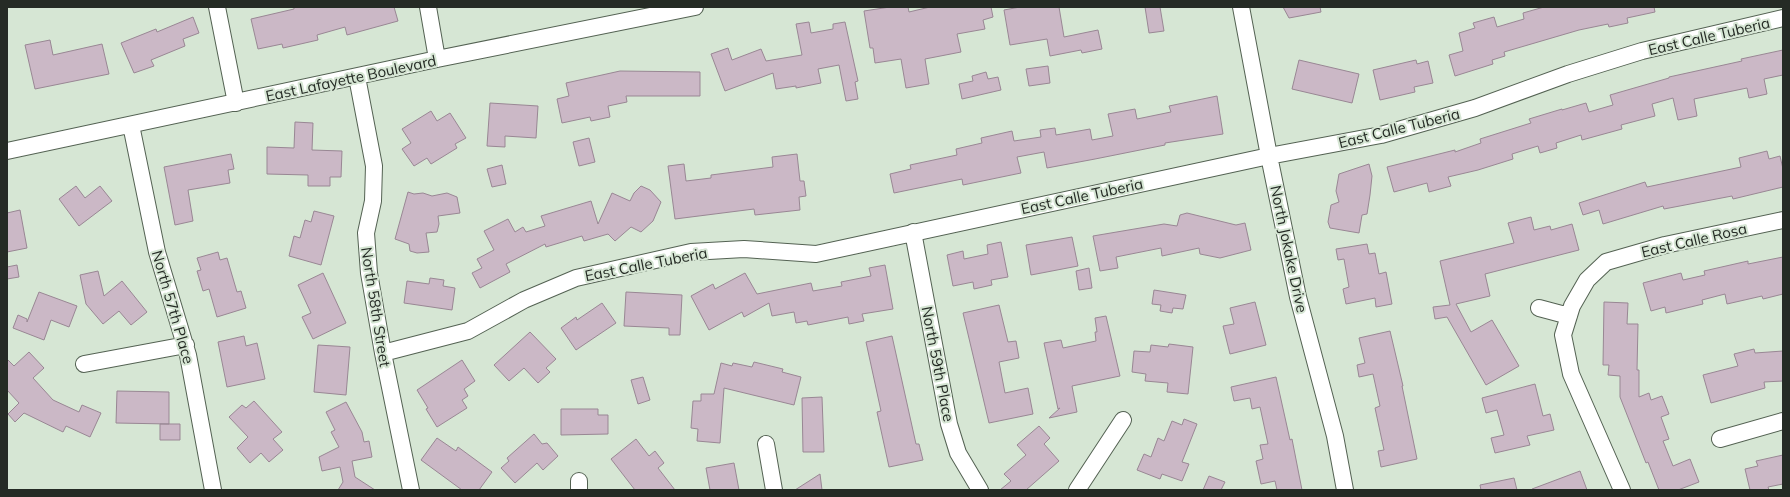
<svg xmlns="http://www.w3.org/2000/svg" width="1790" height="497" viewBox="0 0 1790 497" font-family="Mulish,sans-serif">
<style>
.building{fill:#cbb8c6;stroke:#998794}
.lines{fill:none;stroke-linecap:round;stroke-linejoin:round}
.minor-casing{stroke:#546253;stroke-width:18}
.minor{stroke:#fff;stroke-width:16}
.labels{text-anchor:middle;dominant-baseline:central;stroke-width:4;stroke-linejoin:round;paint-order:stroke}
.street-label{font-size:15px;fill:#252b25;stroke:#d6e6d4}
</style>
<rect width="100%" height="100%" fill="#d6e6d4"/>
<!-- building -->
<path class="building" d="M294 7H394L398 21 347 35 345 27 317 35 318 40 283 48 282 44 258 49 251 19 294 9Z
M890 7H908L909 12 930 7H991L993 17 983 20 985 29 957 34 961 52 925 59 929 84 906 88 901 59 875 63 873 48H870L864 11Z
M1020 7H1059L1064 37 1098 30 1102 49 1082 53 1081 50 1050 56 1047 39 1010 45 1004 10Z
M1145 7H1160L1164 31 1149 33Z
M1283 7H1320L1321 12 1289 18Z
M1544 7H1654L1655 12 1627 18 1628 23 1609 27 1608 24 1579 30 1504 52 1505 56 1492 60 1493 64 1455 76 1449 55 1463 51 1459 33 1475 28 1473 23 1494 17 1497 27 1524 19 1523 13Z
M193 17 199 33 183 39 185 46 151 60 154 66 134 73 121 43 156 29 157 32Z
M809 22 811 33 833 29V24L845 22 858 81 855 82 858 99 846 101 839 65 818 69 821 83 796 88V86L776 89 773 73 725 91 711 54 728 48 732 60 761 49 766 61 802 55 796 24Z
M50 40 53 55 102 44 109 74 35 89 25 45Z
M1783 50V75L1764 79 1767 94 1749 98 1747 88 1694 99 1697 116 1678 120 1673 98 1652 104 1655 116 1621 125 1622 129 1582 140 1581 135 1556 143 1557 148 1540 153 1538 146 1512 154 1513 159 1478 170 1448 177 1451 186 1429 192 1427 183 1394 192 1387 167 1455 150V152L1481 143 1480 139 1531 123 1529 119 1562 109V110L1586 103 1589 112 1613 105 1610 95 1669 78V77L1742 61 1741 59Z
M1299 60 1359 74 1352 103 1292 89Z
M1416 60 1417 64 1428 61 1433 83 1414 87 1415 92 1380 100 1373 70Z
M1048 66 1050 83 1029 86 1026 69Z
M620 71 700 72V96H626L627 102 608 106 610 117 591 121 590 117 562 123 557 99 569 96 566 83Z
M986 72 988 79 998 77 1001 90 962 99 959 84 973 81 972 76Z
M1217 96 1223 134 1165 143V145L1095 159 1047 168 1044 152 1017 157 1021 173 963 185 962 179 894 193 890 174 911 169 910 165 957 155 956 149 982 143 981 138 1012 131 1014 141 1041 137 1040 130 1055 128 1056 135 1090 129 1092 140 1113 136 1108 114 1135 109 1137 119 1171 112 1169 106Z
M490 103 538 106 536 138 505 136V147L487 146Z
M431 111 437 121 450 113 466 138 455 144 457 148 431 164 427 158 414 166 402 149 411 143 402 129Z
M295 122 313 123 312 150 342 151 341 177H330V186H308V175L267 174V147L294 148Z
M589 138 595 162 579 166 573 142Z
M1767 151 1769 159 1780 156 1783 169V187L1733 199 1732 196 1664 209 1663 206 1603 224 1599 210 1583 215 1579 203 1645 182 1647 187 1741 167 1739 158Z
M231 154 234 169 228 170 230 183 188 190 193 221 175 225 164 167Z
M797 154 800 181H804L806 196 799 197 800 210 755 215 754 209 675 219 668 166 684 164 686 181 711 178V175L773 167 772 157Z
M1369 164 1372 176 1370 195 1367 214 1362 215 1359 233 1330 228 1328 222 1331 205 1339 202 1336 191 1339 174Z
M502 165 506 184 492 187 487 169Z
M76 186 85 198 100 186 112 201 79 226 59 199Z
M641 186 650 190 661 202 653 221 641 232 631 227 615 241 608 234 584 241 582 236 546 247 545 244 506 264 510 272 480 288 472 273 482 268 477 259 494 250 484 231 508 219 515 232 523 227 526 232 545 226 541 216 591 201 598 224 612 193 630 201 634 193Z
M408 192 414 194 423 193 432 196 447 193 457 197 460 213 438 216 439 224 437 232 426 233 429 252 417 253 410 251 409 244 395 239Z
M20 210 27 248 7 252V213Z
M314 211 334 216 321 265 289 256 294 236 300 238 305 220 311 222Z
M1187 213 1236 225 1245 223 1251 250 1220 258 1200 254 1199 248 1162 256 1161 248 1116 257 1118 268 1100 271 1093 236 1164 224 1177 226 1180 215Z
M1531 217 1534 230 1550 226 1551 230 1572 224 1579 250 1485 274 1490 296 1456 304 1471 332 1492 320 1519 366 1486 385 1447 317 1435 319 1433 307 1450 305 1440 261 1514 243 1508 223Z
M1072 237 1078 266 1031 275 1026 245Z
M1001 242 1008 277 991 280 992 285 974 289 973 282 953 286 947 255 963 251 964 259 988 254 987 245Z
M1367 244 1369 254 1375 253 1379 274 1386 272 1392 304 1376 307 1375 298 1346 304 1343 289 1349 287 1344 259 1338 260 1336 249Z
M218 252 220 260 227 258 237 292 241 291 246 308 217 317 209 289 203 291 197 271 201 270 197 258Z
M1783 257V294L1763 299 1762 296 1727 304 1725 294 1702 300 1703 304 1666 313 1665 307 1651 311 1643 283 1681 273 1683 280 1705 275 1704 271 1748 261V264Z
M17 265 19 277 7 279V267Z
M885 265 893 309 862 314 864 321 849 324 848 317 808 325 807 321 796 323 794 312 772 316 769 303 744 317 742 312 709 330 691 296 713 284 715 289 745 273 757 294 811 283 813 291 842 286 841 282 871 276 869 268Z
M1089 268 1092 288 1079 290 1076 271Z
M98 271 104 296 122 281 147 312 131 325 119 311 103 324 86 304 80 275Z
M323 273 346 323 313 339 302 317 311 313 298 285Z
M430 278 444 280 443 286 455 288 452 310 404 303 407 281 429 284Z
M1154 290 1186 295 1183 309 1173 308 1172 313 1160 311 1161 305 1152 304Z
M39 292 77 306 69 327 51 320 44 340 13 328 18 315 27 319V322Z
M626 292 682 295 680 335H669V328L624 326Z
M1255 302 1266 345 1230 354 1223 326 1234 324 1230 308Z
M1604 302 1628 303 1627 324H1638L1637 370H1639V397L1649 393 1651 400 1662 396 1669 414 1661 417 1669 439 1663 441 1673 466 1690 459 1699 482 1678 490H1659L1648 462 1646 463 1620 397V376L1608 375 1609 365H1603Z
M602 303 616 323 576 350 561 328 576 317 577 320Z
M999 305 1008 342 1016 341 1019 358 999 362 1005 393 1028 388 1033 414 989 423 963 313Z
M1106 316 1120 376 1072 386 1077 412 1049 418 1060 408 1058 409 1044 343 1061 340 1063 348 1096 341 1095 332H1097L1095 318Z
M1390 331 1403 386H1402L1417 459 1381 467 1378 451 1384 450 1375 408 1380 406 1373 374 1359 377 1357 365 1365 363 1359 338Z
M530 332 556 359 546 368 550 372 538 383 524 368 509 381 494 365Z
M244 336 246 346 257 343 265 379 227 387 218 342Z
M892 336 916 444H919L923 460 889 467 877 412 881 411 866 342Z
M1169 344 1193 347 1188 394 1167 392 1168 383 1145 381 1146 374 1132 372 1134 351 1150 352 1151 345 1168 347Z
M318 345 350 347 346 395 314 392Z
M1754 349 1755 353 1783 351V381L1764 382 1765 388 1711 403 1703 375 1738 366 1734 354Z
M29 352 44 368 33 378 53 400 79 412 82 405 101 413 90 437 66 426 63 432 24 413 15 422 8 414 19 403 7 390V359L14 366Z
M462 360 475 381 464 389 468 396 462 400 467 408 437 427 426 409 428 408 417 390Z
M754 362 783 369 782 372 801 377 794 405 724 388 720 443 697 441 698 429 691 428 693 401H701V394H714L721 363 732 366 733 363 752 367Z
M643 377 650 400 638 404 631 380Z
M1276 377 1290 440 1292 439 1302 490H1277L1275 481 1261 484 1256 461 1263 459 1260 445 1268 444 1260 407 1252 409 1250 398 1234 401 1231 387Z
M1535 384 1543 416 1550 414 1554 430 1527 436 1530 445 1495 453 1491 438 1504 435 1497 410 1486 413 1482 398Z
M117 391 169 392V424L116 423Z
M822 397 824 452H803L802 398Z
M254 401 282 432 273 439 283 450 269 462 261 453 250 463 237 448 248 437 229 417 242 405 246 408Z
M346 402 362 432 364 442 369 441 372 457 352 461 355 477 375 490H338L343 482 340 467 322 471 319 457 339 447 331 432 335 430 326 412Z
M561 409H598V415H608V434L561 435Z
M1184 419 1197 424 1182 462 1189 464 1182 481 1162 474 1160 479 1137 470 1144 454 1151 457 1158 438 1164 441 1172 421 1182 425Z
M160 424H180V440H160Z
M1039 426 1050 438 1044 444 1059 461 1026 490H1000L1011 481 1004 474 1026 455 1017 445Z
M534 434 542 444 547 443 558 456 543 470 537 463 515 483 501 468 509 461 507 458Z
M437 438 456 451 458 447 492 472 479 490H462L421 460Z
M636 439 649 456 655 451 664 463 658 468 675 490H635L611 459Z
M1783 455V484L1768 487 1769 490H1750L1745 469 1758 466 1756 461Z
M734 463 739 490H710L706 468Z
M1580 471 1587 490H1532V489Z
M820 474 822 490H795Z
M1209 476 1225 482 1221 490H1203Z
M1514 478 1517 490H1481L1480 485Z"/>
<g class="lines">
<!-- minor casing -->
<g class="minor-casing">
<path id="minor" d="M217 7 236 103
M428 7 437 59
M1241 7 1269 156 1298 297 1335 436 1345 490
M357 77 374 166 373 201 366 233 369 273 383 353 411 490
M131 125 157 252 188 355 213 490
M7 151 437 59 695 7
M913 232 949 424 958 453 980 490
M1539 308 1569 316
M383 353 468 331 524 300 576 278 691 252 744 249 816 254 1269 156 1381 135 1475 108 1568 74 1642 51 1783 18
M84 364 186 345
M1720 439 1783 421
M766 444 774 490
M579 490V481
M1077 490 1123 420
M1622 490 1571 374 1563 335 1572 306 1587 280 1606 262 1665 245 1783 220"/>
</g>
<!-- minor -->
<use href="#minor" class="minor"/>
</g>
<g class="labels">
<!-- street labels -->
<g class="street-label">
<text transform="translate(1709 36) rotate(-13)">East Calle Tuberia</text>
<text transform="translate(351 78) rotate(-12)">East Lafayette Boulevard</text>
<text transform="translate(1399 128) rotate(-14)">East Calle Tuberia</text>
<text transform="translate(1082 196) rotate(-12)">East Calle Tuberia</text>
<text transform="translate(1694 240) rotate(-13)">East Calle Rosa</text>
<text transform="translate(1289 249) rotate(78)">North Jokake Drive</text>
<text transform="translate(646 264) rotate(-11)">East Calle Tuberia</text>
<text transform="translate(173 307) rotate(74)">North 57th Place</text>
<text transform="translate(376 307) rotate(81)">North 58th Street</text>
<text transform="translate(938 364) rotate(79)">North 59th Place</text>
</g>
</g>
<!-- border -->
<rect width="1790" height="497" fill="none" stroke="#252b25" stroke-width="16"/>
</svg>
